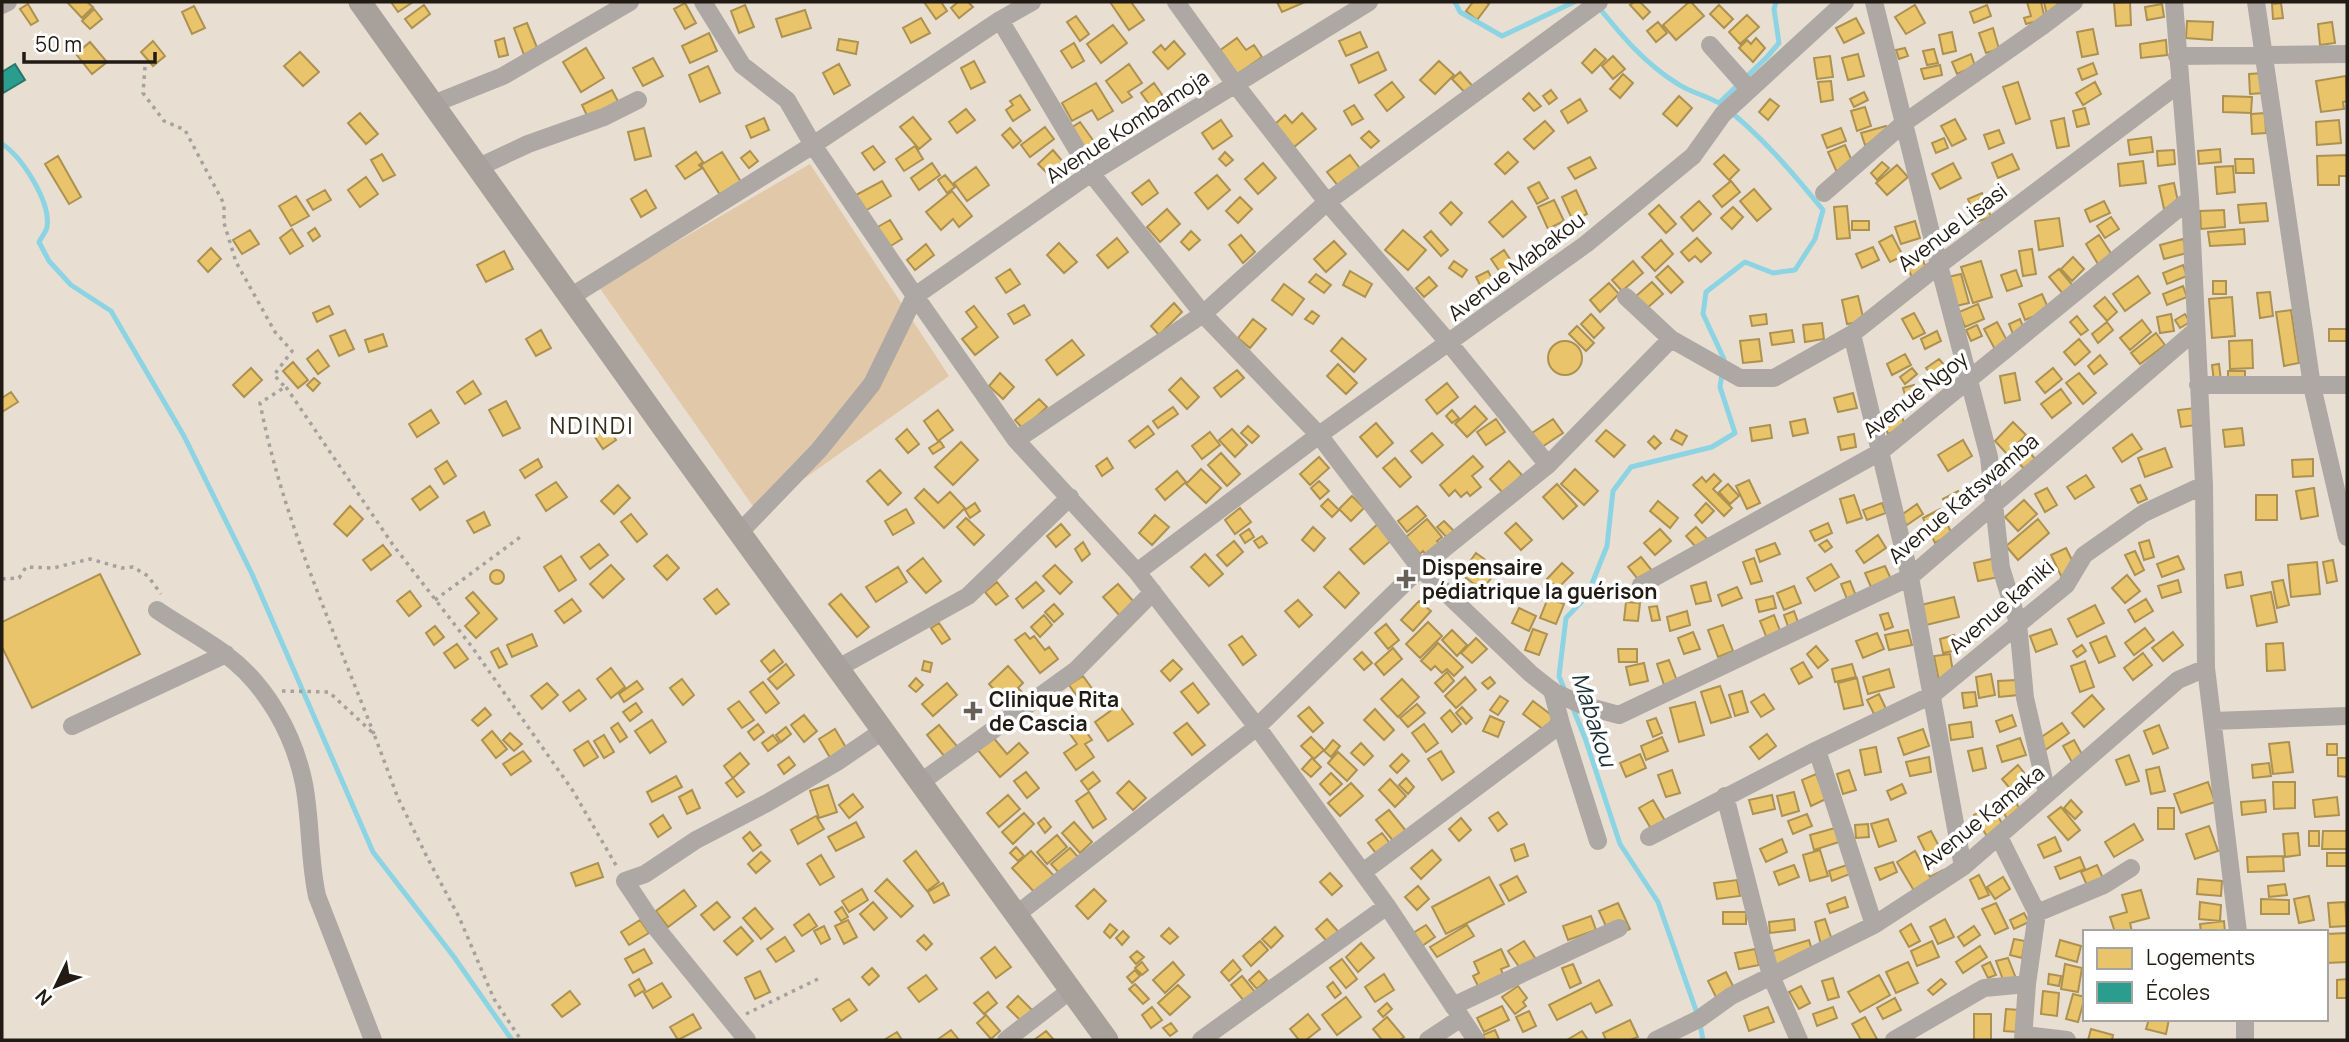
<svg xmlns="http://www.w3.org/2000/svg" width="2349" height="1042" viewBox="0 0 2349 1042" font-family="Manrope,sans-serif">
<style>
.green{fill:#e0c8a8}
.homes{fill:#e9c46a;stroke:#ad9150;stroke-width:2}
.schools{fill:#2a9d8f;stroke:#27766a;stroke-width:2}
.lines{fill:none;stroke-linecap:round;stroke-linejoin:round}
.stream{stroke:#8cd4e3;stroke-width:5}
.path{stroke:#a7a19b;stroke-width:3.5;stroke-dasharray:3.5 5;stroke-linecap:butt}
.minor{stroke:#ada8a4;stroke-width:18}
.major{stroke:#a7a09b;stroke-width:23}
.poi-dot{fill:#676056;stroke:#fff;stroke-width:2.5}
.labels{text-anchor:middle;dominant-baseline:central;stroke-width:7;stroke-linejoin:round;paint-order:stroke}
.street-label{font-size:21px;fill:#211b14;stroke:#fff}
.poi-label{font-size:21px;font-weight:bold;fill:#211b14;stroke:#fff;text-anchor:start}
.neighbourhood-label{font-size:23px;letter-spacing:2px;fill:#362a19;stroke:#fff}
.water-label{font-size:23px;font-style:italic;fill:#1b2e33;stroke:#fff}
</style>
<rect width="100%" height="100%" fill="#e8dfd2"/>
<!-- green -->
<path class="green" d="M810 164 949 376 757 512 599 287Z"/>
<!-- homes -->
<path class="homes" d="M67 2H87L93 7 82 18Z
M391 2H413L398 12Z
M924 2H941L947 11 936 19Z
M958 2H968L973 7 959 18 951 8Z
M1110 2H1131L1144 20 1129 30Z
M1277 2H1305L1282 12Z
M1473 2H1486L1489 4 1477 20 1466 11Z
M1634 2H1640L1650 12 1643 19 1630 5Z
M1689 2H1691L1704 16 1676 40 1663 25Z
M2027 2H2041L2045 19 2026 24 2024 18 2031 16Z
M2044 2H2057L2059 12 2047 15Z
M2130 2 2131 25 2116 26 2114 3Z
M685 3 696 23 685 29 674 9Z
M2281 3 2283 18 2273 19 2272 4Z
M28 4 38 21 31 25 20 9Z
M2162 4 2164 17 2147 20 2145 7Z
M424 5 430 14 412 28 405 19Z
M745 5 754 27 739 33 731 11Z
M1719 5 1733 19 1724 28 1710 14Z
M1915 5 1925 23 1906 34 1895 17Z
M1987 5 1991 16 1974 23 1970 12Z
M194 6 205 28 192 34 182 12Z
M94 9 102 19 90 29 82 21Z
M805 10 811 28 782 37 776 19Z
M1747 15 1759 27 1740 44 1729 32Z
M1076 16 1089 34 1080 41 1067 22Z
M921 18 930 33 911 43 903 28Z
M1856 18 1864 33 1844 43 1836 28Z
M2187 21 2213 22 2212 40 2186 38Z
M1658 22 1667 33 1656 42 1647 31Z
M2332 22 2335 43 2320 45 2318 24Z
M527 23 538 50 524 55 514 28Z
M1113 25 1127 43 1101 63 1087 44Z
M1993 28 1999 49 1986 53 1979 33Z
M2093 29 2098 54 2082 57 2077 32Z
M1360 32 1367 47 1346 56 1339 41Z
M1952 32 1956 51 1943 54 1939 35Z
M709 33 717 51 690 63 682 46Z
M504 38 508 55 499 57 495 41Z
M1237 38 1246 50 1254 45 1262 57 1236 75 1219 51Z
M1756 38 1765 48 1753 62 1739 48 1747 40 1751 44Z
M839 39 858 42 856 54 837 50Z
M2166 40 2167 55 2141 58 2140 44Z
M153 41 165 56 153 66 141 52Z
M1174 41 1185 54 1168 69 1153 52 1161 45 1165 50Z
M90 42 107 62 92 74 76 54Z
M1074 43 1084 61 1072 68 1061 51Z
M586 48 604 78 581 92 563 62Z
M1905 48 1908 56 1899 59 1896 50Z
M1595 49 1606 59 1592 73 1582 63Z
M1934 49 1938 63 1927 65 1923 51Z
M300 52 319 72 303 86 284 66Z
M1378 52 1386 70 1359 83 1351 65Z
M1858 54 1864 76 1848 80 1842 58Z
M1971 54 1975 66 1957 74 1952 62Z
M1613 56 1625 69 1613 79 1602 66Z
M1830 56 1833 77 1817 79 1814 58Z
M653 58 663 76 643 86 633 68Z
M974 61 985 82 971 89 961 68Z
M1439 61 1454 75 1435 94 1420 80Z
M2093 63 2097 74 2082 80 2078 69Z
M839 64 850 85 834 94 823 73Z
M1129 64 1142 83 1128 92 1132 97 1122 103 1106 81Z
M1940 65 1942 75 1924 79 1921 69Z
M708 66 720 93 700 102 689 75Z
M1460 72 1477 91 1470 98 1452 79Z
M2263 73 2264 93 2250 94 2249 74Z
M1623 74 1633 83 1620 98 1610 89Z
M2346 76 2347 101 2343 102 2344 109 2321 112 2316 81Z
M1831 81 1833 100 1821 102 1818 82Z
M1392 82 1404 97 1387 111 1375 95Z
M2018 82 2030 119 2016 124 2003 87Z
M2095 82 2101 94 2083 105 2076 93Z
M1096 83 1113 111 1098 120 1092 110 1072 121 1062 103Z
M1154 83 1165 99 1152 108 1141 93Z
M612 90 621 107 590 122 582 105Z
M1551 90 1557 98 1549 104 1543 96Z
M1864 92 1868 100 1854 107 1850 99Z
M1529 93 1541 106 1534 111 1523 99Z
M1020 95 1030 110 1013 121 1006 110 1013 105 1010 101Z
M1679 96 1692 108 1677 126 1663 114Z
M2223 96 2252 97 2251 113 2223 112Z
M1580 99 1587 111 1568 123 1561 111Z
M1770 99 1779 106 1768 120 1759 112Z
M1354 105 1363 119 1352 125 1344 111Z
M1865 107 1871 126 1857 131 1851 111Z
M2085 108 2089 124 2077 127 2073 111Z
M966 109 975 120 957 133 949 122Z
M360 113 378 134 366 144 348 123Z
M1302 113 1316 129 1294 147 1274 125 1285 115 1292 123Z
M2265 113 2266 133 2252 134 2251 114Z
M913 117 931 139 919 149 900 127Z
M764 118 769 130 751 138 746 126Z
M2064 118 2069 146 2057 148 2051 121Z
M1955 119 1966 139 1952 146 1941 126Z
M1221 120 1232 136 1213 149 1202 133Z
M2339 120 2341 143 2317 145 2316 122Z
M1545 121 1554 131 1534 149 1524 139Z
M1080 122 1095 143 1086 149 1071 128Z
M1886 126 1890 137 1865 145 1861 133Z
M1045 127 1054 139 1030 157 1021 145Z
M644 128 651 156 635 160 628 132Z
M1010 128 1021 141 1013 148 1002 135Z
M1841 128 1846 141 1827 148 1822 135Z
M1999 130 2004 143 1989 149 1984 135Z
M1369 131 1379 141 1371 148 1361 138Z
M2151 137 2153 152 2130 155 2128 140Z
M1944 138 1948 148 1936 153 1932 143Z
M1845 145 1855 168 1838 175 1828 152Z
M873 146 885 162 874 170 862 153Z
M915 146 923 159 904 171 896 159Z
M2220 149 2221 162 2199 164 2198 151Z
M1053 150 1063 162 1049 175 1038 164Z
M2174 150 2175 164 2158 166 2157 151Z
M750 151 758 161 749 168 741 158Z
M696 152 703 162 699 165 702 168 685 179 676 166Z
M722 152 743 185 722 198 701 165Z
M1225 152 1233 160 1226 166 1219 159Z
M1508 152 1518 162 1505 174 1495 164Z
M382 154 395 175 383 181 371 160Z
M2012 154 2019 169 1998 178 1992 163Z
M1350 155 1361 170 1339 187 1327 172Z
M1724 155 1739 170 1729 180 1714 164Z
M2347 155V176H2339V185H2318L2317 156Z
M58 156 81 197 69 204 45 164Z
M1590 157 1596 168 1575 179 1568 168Z
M2235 159H2253L2254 173H2236Z
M2143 161 2146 183 2120 186 2118 164Z
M1882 162 1889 168 1877 180 1871 173Z
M932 163 940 175 919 190 911 178Z
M1263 163 1276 178 1258 194 1245 179Z
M1953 163 1961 178 1940 189 1932 174Z
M1897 165 1908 177 1887 195 1876 183Z
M2233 166 2235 192 2217 194 2215 167Z
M976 167 989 185 967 201 954 183Z
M945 175 955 187 947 193 938 180Z
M1217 175 1230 190 1208 209 1195 193Z
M366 177 378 194 360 207 348 190Z
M1149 180 1158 193 1142 205 1132 193Z
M882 181 891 196 865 211 856 195Z
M1731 181 1740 192 1722 207 1713 196Z
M1539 182 1548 198 1537 204 1528 188Z
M2174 183 2179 206 2164 209 2159 186Z
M1754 189 1771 209 1757 221 1740 201Z
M325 190 331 200 313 210 307 200Z
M646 190 656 208 641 217 631 199Z
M1576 190 1587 214 1573 221 1562 197Z
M952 191 972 216 959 227 953 219 941 230 926 212Z
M1982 193 1991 217 1977 222 1968 199Z
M296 196 309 216 291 226 279 206Z
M1240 197 1252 209 1238 223 1226 211Z
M1554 200 1564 221 1548 229 1538 207Z
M1512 201 1526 217 1503 237 1489 222Z
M1699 201 1711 214 1693 231 1681 217Z
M2104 201 2110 213 2090 222 2085 210Z
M1451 202 1462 213 1451 225 1440 213Z
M2266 203 2268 221 2240 223 2238 205Z
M1659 205 1676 224 1666 233 1649 214Z
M1847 206 1850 238 1837 239 1834 207Z
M1733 207 1743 217 1732 229 1721 218Z
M1167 209 1180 224 1160 242 1147 227Z
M2224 210 2225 227 2201 229 2200 211Z
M2111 217 2119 229 2105 238 2097 226Z
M2059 218 2063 246 2039 250 2035 221Z
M890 220 902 239 889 247 876 228Z
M1852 221H1869V230H1852Z
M1915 221 1920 238 1901 244 1895 227Z
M1564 224 1568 232 1561 236 1556 228Z
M315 228 320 236 313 241 308 233Z
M292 229 303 246 290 254 280 238Z
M2244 229 2245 244 2210 246 2208 232Z
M250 230 259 244 242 254 233 240Z
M1403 230 1426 250 1408 270 1385 250Z
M1191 231 1200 240 1189 250 1181 242Z
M1431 231 1448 250 1441 256 1424 237Z
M1241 235 1255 252 1243 263 1229 245Z
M1892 235 1903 256 1890 262 1879 242Z
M2099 235 2112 255 2098 264 2086 244Z
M1117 238 1128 252 1108 268 1097 255Z
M1697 238 1711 253 1701 262 1695 256 1689 261 1681 252Z
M2183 239 2187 253 2164 259 2160 245Z
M1661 240 1673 254 1655 271 1642 257Z
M1334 241 1346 254 1326 272 1314 259Z
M1059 243 1077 262 1064 273 1047 255Z
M926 244 934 255 915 270 907 260Z
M1873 247 1879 260 1862 268 1856 254Z
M211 248 221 259 208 272 198 261Z
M2032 249 2036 274 2023 276 2019 251Z
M1504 250 1515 267 1502 275 1491 259Z
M504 251 513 269 486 282 477 265Z
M1921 255 1929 276 1914 282 1905 261Z
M2073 257 2084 269 2072 281 2061 269Z
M1454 261 1467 270 1462 277 1449 268Z
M1633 261 1643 273 1622 291 1612 280Z
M1981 261 1992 297 1973 303 1961 267Z
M2183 265 2187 276 2167 284 2163 273Z
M1668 266 1683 282 1671 293 1656 277Z
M1010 269 1020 284 1006 293 996 278Z
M2059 269 2074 287 2064 295 2049 277Z
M2016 270 2022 286 2007 291 2001 275Z
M1350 271 1372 284 1365 297 1343 285Z
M1488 271 1497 289 1485 295 1476 277Z
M1316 274 1331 285 1324 293 1309 282Z
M1961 274 1969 303 1956 306 1948 277Z
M2138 276 2150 293 2125 311 2113 294Z
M1429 277 1437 286 1424 297 1416 288Z
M2213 281H2226V294H2213Z
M1652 282 1663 294 1646 309 1635 297Z
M1609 283 1619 294 1600 312 1590 300Z
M1284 284 1304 299 1292 315 1272 300Z
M2183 286 2187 297 2167 305 2163 294Z
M2270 292 2273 316 2260 318 2257 293Z
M2042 294 2049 310 2025 320 2019 304Z
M1858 296 1864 321 1847 324 1842 300Z
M2105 297 2117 312 2107 321 2094 306Z
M2232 297 2235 336 2212 338 2209 299Z
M1174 303 1182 312 1159 335 1151 326Z
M1978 304 1984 319 1965 327 1959 312Z
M1024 305 1030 315 1014 324 1008 314Z
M329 306 333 314 317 322 313 313Z
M974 306 998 337 975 355 962 339 977 327 966 312Z
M2291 310 2299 363 2284 366 2276 312Z
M1312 311 1319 316 1313 324 1305 319Z
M1914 313 1925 333 1913 339 1902 319Z
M1591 314 1604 328 1594 338 1581 324Z
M1766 314 1767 324 1752 326 1750 316Z
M2171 314 2174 331 2160 333 2157 317Z
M2185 314 2190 322 2180 328 2175 320Z
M2077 316 2088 330 2081 335 2070 322Z
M1253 319 1266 329 1250 348 1238 338Z
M2020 319 2026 334 2015 339 2009 324Z
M2142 320 2151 332 2130 350 2120 338Z
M1997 322 2011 348 1998 355 1984 329Z
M2107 322 2113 330 2098 343 2092 334Z
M1822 323 1824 339 1805 342 1803 325Z
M1977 325 1982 336 1971 341 1966 330Z
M1577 326 1594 343 1586 351 1569 334Z
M2329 329H2347V341H2329Z
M345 330 354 349 339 356 330 336Z
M541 330 551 348 536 356 526 339Z
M1792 330 1794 342 1772 345 1770 333Z
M1937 331 1941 341 1925 349 1921 339Z
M2156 333 2165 345 2140 364 2131 353Z
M383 334 387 346 369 352 365 340Z
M1342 338 1366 359 1354 372 1331 351Z
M1759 339 1762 361 1743 363 1740 341Z
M2079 339 2090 352 2075 365 2064 352Z
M1072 340 1084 355 1057 375 1046 360Z
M2252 340 2253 368 2230 369 2229 341Z
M1548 358a17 17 0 1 1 34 0a17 17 0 1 1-34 0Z
M318 350 329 366 318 374 307 359Z
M1905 354 1911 365 1892 375 1887 364Z
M2100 355 2107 364 2094 374 2088 366Z
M1939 359 1945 366 1932 376 1926 368Z
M293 362 308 380 298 388 283 371Z
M1338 364 1357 383 1346 394 1327 376Z
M2219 364 2221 381 2214 382 2212 365Z
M251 368 262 380 244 397 233 385Z
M1912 368 1917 374 1905 384 1900 377Z
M2053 368 2062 379 2045 393 2036 382Z
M1237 370 1244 378 1221 397 1214 388Z
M2228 371H2245V379L2228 380Z
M1000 373 1014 387 1003 399 989 386Z
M2015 373 2020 400 2005 403 2000 376Z
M2079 373 2096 393 2083 404 2066 383Z
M314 378 320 383 313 391 307 385Z
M1181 378 1199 397 1187 409 1169 390Z
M473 381 481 394 465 404 457 392Z
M1447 383 1458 397 1437 414 1426 400Z
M1914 385 1918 399 1907 402 1903 388Z
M2061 389 2071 403 2052 418 2041 404Z
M11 392 18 402 2 412V398Z
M1853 393 1857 408 1838 412 1834 398Z
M1039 399 1047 407 1023 429 1015 420Z
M506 401 520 428 503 436 489 410Z
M1475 406 1487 419 1467 437 1455 424Z
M1173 407 1178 414 1158 428 1153 421Z
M2195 408 2197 425 2181 427 2178 410Z
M431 410 439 423 417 437 409 424Z
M938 410 953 430 938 441 924 421Z
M1452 410 1459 418 1452 423 1446 416Z
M1901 415 1906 427 1888 434 1883 422Z
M1496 419 1505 432 1486 445 1477 432Z
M1553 419 1563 433 1542 447 1532 433Z
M1805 419 1808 433 1793 436 1790 422Z
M604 422 616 440 603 449 591 431Z
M2013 422 2026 435 2007 454 1995 441Z
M1376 423 1393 443 1377 457 1360 437Z
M1770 425 1772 438 1752 441 1750 428Z
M1148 426 1154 434 1135 448 1129 441Z
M1248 426 1259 436 1252 443 1241 433Z
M2242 428 2244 445 2225 447 2223 430Z
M907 429 919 444 908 453 896 439Z
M1232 429 1247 445 1235 457 1219 440Z
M1606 430 1625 445 1614 457 1596 441Z
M1676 430 1687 436 1682 445 1671 439Z
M1210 432 1220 445 1202 459 1192 446Z
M1432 433 1443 445 1422 463 1411 451Z
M1854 434 1856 447 1841 450 1838 437Z
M2132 434 2142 449 2122 462 2113 448Z
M1654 436 1661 443 1655 449 1648 442Z
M1963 440 1972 456 1948 471 1938 455Z
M940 441 944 447 933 454 929 448Z
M961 442 978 460 953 485 935 467Z
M2022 443 2036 460 2025 470 2010 453Z
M2165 448 2172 467 2145 477 2138 458Z
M1221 453 1240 474 1227 486 1208 465Z
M1473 456 1483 467 1472 476 1481 487 1470 496 1467 492 1461 497 1455 490 1449 496 1440 485Z
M1319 457 1329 468 1310 485 1300 474Z
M1107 458 1113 468 1102 476 1096 466Z
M1395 458 1411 477 1400 487 1383 468Z
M538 459 542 467 525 478 520 470Z
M2313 459V476L2293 477 2292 460Z
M447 461 456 476 444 484 435 469Z
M1509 461 1522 475 1503 493 1490 479Z
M1201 469 1221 488 1206 503 1186 484Z
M1575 469 1598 491 1584 505 1561 484Z
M880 470 901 493 888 505 867 481Z
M1177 471 1186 482 1165 500 1156 489Z
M1714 474 1721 481 1713 489 1732 508 1724 516 1693 485 1702 477 1706 482Z
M2086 475 2094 487 2075 499 2067 487Z
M1749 480 1760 503 1747 509 1736 486Z
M1319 481 1329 491 1320 499 1311 488Z
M556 482 567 497 546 511 536 495Z
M1557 484 1577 506 1563 519 1543 497Z
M1728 484 1739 496 1730 504 1719 492Z
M618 485 630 498 614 514 601 501Z
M2140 485 2147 499 2138 503 2131 489Z
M430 486 438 497 420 510 412 499Z
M2047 488 2057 505 2045 512 2035 494Z
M2314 488 2318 516 2301 519 2296 491Z
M924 489 938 503 950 492 965 508 944 528 915 498Z
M1958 491 1965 503 1950 512 1943 499Z
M1854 495 1862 518 1847 523 1840 499Z
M2256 495H2277V520H2256Z
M1352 496 1364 508 1351 521 1339 509Z
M1328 499 1339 510 1332 517 1321 506Z
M2024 500 2037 514 2018 531 2005 517Z
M1658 501 1678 518 1670 528 1650 511Z
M975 503 980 511 970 518 965 510Z
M1706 503 1714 511 1702 523 1695 515Z
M1882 503 1886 513 1867 520 1863 510Z
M1917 504 1923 514 1907 525 1900 516Z
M350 506 363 519 347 536 334 524Z
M1417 506 1426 516 1407 532 1398 521Z
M1240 508 1251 522 1235 534 1225 520Z
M906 509 914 523 893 535 885 521Z
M1940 509 1952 534 1935 543 1923 518Z
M484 512 490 525 474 533 467 521Z
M631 514 647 534 637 542 621 522Z
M1155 515 1169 527 1152 545 1139 533Z
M966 518 984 535 974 545 957 527Z
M1427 519 1442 537 1437 541 1441 545 1427 556 1423 551 1420 554 1406 537Z
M2038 519 2049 533 2018 560 2006 546Z
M1444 521 1459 536 1452 543 1437 527Z
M1380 522 1394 538 1364 564 1350 549Z
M1516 523 1532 540 1521 550 1505 533Z
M1828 523 1832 533 1815 541 1810 531Z
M1061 524 1070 535 1056 547 1047 536Z
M1313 527 1325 538 1314 551 1302 540Z
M1696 527 1714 546 1703 555 1686 536Z
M1249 529 1254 537 1245 543 1240 535Z
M1660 529 1671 541 1655 555 1644 543Z
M1878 535 1886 548 1864 563 1856 551Z
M1262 536 1267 543 1259 548 1254 541Z
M1827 540 1832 547 1825 552 1819 545Z
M2149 540 2154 557 2144 560 2139 543Z
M1234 541 1243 552 1227 566 1217 555Z
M1083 542 1090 554 1082 561 1075 549Z
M1775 543 1780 554 1760 562 1756 550Z
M599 544 608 555 590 569 581 557Z
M383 545 391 555 371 570 363 560Z
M2066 548 2079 574 2064 582 2051 555Z
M2135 551 2144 570 2135 575 2125 555Z
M1476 553 1498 569 1482 590 1461 574Z
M1205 554 1223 574 1209 586 1191 567Z
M667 555 679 568 667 580 654 566Z
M561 556 576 580 559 591 544 567Z
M2178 556 2184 569 2162 577 2157 564Z
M1641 557 1654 573 1641 583 1628 567Z
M923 558 941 581 926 593 907 571Z
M1754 558 1762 581 1751 584 1743 562Z
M1996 558 1999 577 1978 581 1974 563Z
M2333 560 2337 581 2327 583 2323 562Z
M2317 562 2320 594 2291 597 2288 565Z
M1562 563 1573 573 1558 588 1547 579Z
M1831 564 1839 577 1815 591 1807 578Z
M611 565 624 579 603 598 590 584Z
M1055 565 1072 582 1060 594 1043 576Z
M1885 566 1891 579 1871 587 1865 573Z
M898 567 907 582 876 602 866 587Z
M490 577a7 7 0 1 1 14 0a7 7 0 1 1-14 0Z
M1339 572 1359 593 1345 608 1324 587Z
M2241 572 2243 585 2227 588 2225 575Z
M100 574 140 654 32 708 2 647V622Z
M2127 575 2140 591 2125 603 2112 588Z
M2178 580 2181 592 2162 598 2158 586Z
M2283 580 2289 605 2277 608 2272 582Z
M1850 581 1856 596 1847 599 1841 584Z
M997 582 1008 596 996 605 985 592Z
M1036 582 1044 591 1023 608 1016 599Z
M1706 582 1711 601 1696 604 1691 586Z
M1118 584 1134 602 1120 616 1103 597Z
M1794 586 1801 603 1784 610 1777 593Z
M1737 587 1742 598 1722 606 1718 595Z
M717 589 729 604 716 614 704 599Z
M410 591 421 606 409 616 397 601Z
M473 592 497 619 476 638 465 626 479 613 466 598Z
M2271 592 2277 622 2257 626 2251 596Z
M841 594 869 627 857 637 829 604Z
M1773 596 1776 608 1759 612 1756 600Z
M1954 597 1959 617 1926 625 1921 605Z
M1548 598 1564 604 1556 624 1540 618Z
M572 599 581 611 564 623 555 611Z
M2146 599 2153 611 2135 622 2128 610Z
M1298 600 1312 615 1299 627 1285 611Z
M1419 601 1431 611 1413 631 1401 620Z
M1626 602 1640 603 1638 621 1624 620Z
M1054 604 1063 614 1054 622 1045 612Z
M2095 605 2104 623 2077 637 2068 619Z
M1657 606 1660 620 1652 621 1649 607Z
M1519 608 1536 616 1529 631 1512 623Z
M1687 611 1690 625 1670 631 1667 617Z
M1794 611 1800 628 1790 632 1784 615Z
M1888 613 1893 627 1885 630 1880 615Z
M1044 615 1052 625 1040 637 1031 627Z
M1774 615 1782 636 1768 641 1760 621Z
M1428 622 1442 636 1420 658 1406 644Z
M939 623 950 639 942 644 931 628Z
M1386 624 1399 640 1388 649 1375 633Z
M1723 625 1733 651 1718 657 1708 630Z
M435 626 444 637 434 645 426 633Z
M2145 628 2154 640 2134 655 2125 643Z
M1533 629 1547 634 1539 655 1525 650Z
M2051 629 2057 644 2036 652 2030 636Z
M1452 630 1467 645 1457 656 1442 640Z
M1908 630 1912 645 1889 650 1885 635Z
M1693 632 1700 649 1684 654 1678 638Z
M2173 632 2183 645 2163 661 2152 648Z
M1025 633 1030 639 1034 636 1045 650 1049 647 1058 659 1040 673 1015 640Z
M1877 633 1884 649 1863 658 1856 641Z
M532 634 537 646 512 657 507 645Z
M1954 635 1958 650 1943 653 1940 639Z
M1242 636 1256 655 1243 665 1229 645Z
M2106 636 2115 656 2099 663 2090 643Z
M1476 638 1487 649 1472 663 1461 653Z
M1438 643 1463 667 1454 676 1447 669 1442 673 1435 666 1431 670 1421 661Z
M2283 643 2285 670 2267 671 2266 644Z
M457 644 468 659 455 668 444 653Z
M2082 645 2086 651 2077 657 2073 651Z
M1816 646 1828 660 1818 668 1807 654Z
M498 648 507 664 499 668 491 652Z
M1393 648 1402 659 1384 675 1375 664Z
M1618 649H1637V662H1619Z
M774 650 783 662 770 672 761 661Z
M1362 652 1372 663 1364 670 1354 659Z
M2143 653 2152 665 2133 680 2124 668Z
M1950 654 1954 678 1939 681 1934 656Z
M1173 660 1182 669 1170 681 1161 671Z
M1669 660 1677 681 1664 685 1657 664Z
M924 661 932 663 930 672 922 670Z
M2085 661 2094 687 2080 692 2071 666Z
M1803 662 1812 677 1799 684 1791 669Z
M1644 663 1648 681 1630 685 1626 667Z
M786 664 794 675 777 689 768 679Z
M1852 664 1856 677 1835 682 1832 669Z
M1008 666 1023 683 1018 688 1027 697 1010 713 1002 704 1005 702 989 684Z
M611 668 625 687 611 698 597 679Z
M1889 669 1894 687 1868 694 1863 677Z
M1447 672 1454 681 1443 692 1435 683Z
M1991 674 1995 695 1979 698 1976 677Z
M1083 676 1096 694 1082 703 1069 685Z
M1465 677 1476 690 1456 708 1445 696Z
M1490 677 1495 683 1488 689 1482 683Z
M916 678 923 685 916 692 909 686Z
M1857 678 1863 705 1844 709 1838 683Z
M682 679 694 695 683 705 670 688Z
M1402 679 1419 697 1398 717 1381 699Z
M2016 680 2018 695 1999 697 1998 681Z
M637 681 643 689 624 702 619 694Z
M763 682 779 703 766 713 750 692Z
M547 683 558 695 542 709 531 696Z
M947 683 957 695 933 716 922 704Z
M1193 683 1209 704 1198 713 1181 692Z
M1720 686 1731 717 1711 723 1701 692Z
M579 690 586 699 570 711 563 702Z
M1742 691 1748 712 1735 716 1729 695Z
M1975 692 1977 706 1964 708 1962 693Z
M1764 694 1774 709 1761 717 1751 702Z
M1879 694 1888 713 1876 718 1867 700Z
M2092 695 2104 709 2084 727 2072 713Z
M1500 696 1508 701 1498 715 1490 710Z
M739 701 754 720 742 728 728 709Z
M1533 701 1554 717 1544 730 1523 714Z
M1695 702 1704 735 1679 742 1670 708Z
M636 703 642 712 630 721 623 712Z
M1417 704 1425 713 1408 727 1400 718Z
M1119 705 1133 724 1108 741 1095 722Z
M1309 707 1323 723 1313 732 1298 716Z
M1462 707 1472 718 1466 724 1456 713Z
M485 708 491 715 478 726 472 720Z
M1375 709 1394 730 1384 740 1364 720Z
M1450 710 1461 724 1452 732 1441 718Z
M804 715 817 731 804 742 791 725Z
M2012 715 2016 726 2000 732 1996 721Z
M1490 716 1504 722 1498 737 1483 731Z
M1656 718 1662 733 1653 737 1647 721Z
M652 720 666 742 650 753 635 731Z
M1971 722 1973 737 1951 740 1949 725Z
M618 723 627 737 620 742 611 728Z
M1187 723 1205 745 1192 755 1174 733Z
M2062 723 2069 733 2044 751 2037 740Z
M758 724 764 732 754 740 748 732Z
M1424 724 1438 743 1426 752 1412 733Z
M939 725 962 752 949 762 927 735Z
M2159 725 2168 748 2153 754 2144 731Z
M1082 726 1092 740 1085 744 1094 757 1076 770 1064 753 1077 744 1070 734Z
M786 727 791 734 781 742 776 735Z
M835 729 848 751 832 761 819 739Z
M1923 729 1929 746 1904 755 1898 738Z
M492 731 507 749 496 758 482 740Z
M510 733 522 744 514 751 503 740Z
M1767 734 1776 746 1759 759 1750 747Z
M604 735 614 752 604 758 594 741Z
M773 735 779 743 768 751 762 743Z
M992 736 1007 754 1019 743 1028 753 1000 777 977 749Z
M1311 737 1324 750 1314 759 1301 746Z
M1662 737 1668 751 1646 760 1641 746Z
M2020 738 2026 755 2002 762 1997 746Z
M1333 740 1340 746 1331 757 1324 751Z
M2074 740 2084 758 2073 764 2063 746Z
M588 741 598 757 584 766 574 750Z
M2289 742 2293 772 2273 774 2269 744Z
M1361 743 1373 756 1364 765 1351 753Z
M2327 744H2337V755H2327Z
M1876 747 1881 772 1865 775 1860 750Z
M1982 748 1986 768 1973 771 1968 751Z
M523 751 531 761 511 775 503 764Z
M1441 751 1454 772 1442 780 1428 759Z
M1338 752 1357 770 1347 781 1328 763Z
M740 753 749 764 733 778 724 766Z
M1402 754 1409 761 1397 773 1390 766Z
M1640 754 1646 768 1626 777 1620 763Z
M2129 755 2139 781 2126 785 2116 760Z
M789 757 795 765 784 774 778 765Z
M1929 757 1931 772 1910 776 1906 762Z
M1312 758 1321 767 1311 777 1302 769Z
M2338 758H2347V777L2338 776Z
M2269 763 2271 776 2253 778 2252 765Z
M2018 765 2029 779 2013 792 2002 779Z
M2159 767 2165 791 2151 794 2146 770Z
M1672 770 1680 793 1666 797 1658 775Z
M1849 770 1856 790 1843 794 1837 774Z
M1026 772 1039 788 1027 798 1014 781Z
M1093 772 1100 781 1088 790 1081 781Z
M1331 773 1342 784 1330 795 1320 784Z
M1816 774 1826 799 1811 806 1802 780Z
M676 776 682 787 652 802 647 792Z
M733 778 744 792 737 797 726 783Z
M1406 778 1414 787 1408 794 1399 785Z
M1390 779 1406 796 1395 807 1379 790Z
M1129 781 1146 798 1133 810 1117 793Z
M2208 782 2215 802 2181 813 2174 794Z
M2273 782H2295V808L2274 809Z
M1351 783 1363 796 1340 816 1328 803Z
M1902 784 1906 793 1891 800 1887 791Z
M828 785 837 812 819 818 810 791Z
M692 790 700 808 687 814 679 797Z
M1089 792 1106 819 1093 828 1076 801Z
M1794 792 1799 811 1782 816 1777 796Z
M853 794 863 807 849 818 839 805Z
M1008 795 1020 809 999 827 987 813Z
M1772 795 1775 809 1753 814 1749 800Z
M2012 795 2023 815 2009 822 1998 803Z
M2337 797 2339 815 2315 817 2313 800Z
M1653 800 1668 826 1654 834 1639 808Z
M2071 800 2082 812 2075 819 2064 808Z
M2265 800 2266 812 2242 815 2241 802Z
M1991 805 2008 833 1991 843 1974 815Z
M2061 807 2080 830 2068 840 2048 817Z
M2158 808H2174V829H2158Z
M1389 810 1407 832 1394 842 1376 820Z
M1498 812 1507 824 1498 831 1489 818Z
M1024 813 1034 824 1013 844 1002 832Z
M1807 814 1812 826 1793 834 1788 821Z
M663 815 671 828 658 837 650 824Z
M816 816 824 829 798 844 791 830Z
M1044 818 1051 827 1045 833 1038 823Z
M1461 818 1471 830 1459 841 1449 829Z
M1888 819 1896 841 1879 847 1871 824Z
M856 822 864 837 836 851 828 837Z
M1074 822 1092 842 1080 853 1062 833Z
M1868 824 1869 837 1856 838 1855 825Z
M2134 824 2143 840 2114 857 2105 842Z
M2209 826 2218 851 2195 859 2186 834Z
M1835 828 1839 842 1814 850 1810 835Z
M1931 831 1942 852 1929 859 1918 837Z
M2309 831H2319V846H2309Z
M2323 831H2347V849H2322Z
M750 832 761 845 753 851 743 838Z
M1382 833 1392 846 1378 856 1368 843Z
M2298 833 2300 855 2285 857 2283 834Z
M1057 835 1067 847 1047 864 1037 852Z
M2055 837 2061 851 2044 858 2038 845Z
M1782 839 1787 852 1766 862 1760 849Z
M1524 844 1528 856 1515 861 1511 849Z
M1016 847 1024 856 1018 861 1010 853Z
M1070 848 1079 858 1061 875 1051 864Z
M1432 850 1441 860 1421 879 1411 868Z
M1820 850 1828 876 1810 881 1803 855Z
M916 851 939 882 927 891 904 861Z
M1031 851 1055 877 1036 894 1012 868Z
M1915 851 1930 877 1943 870 1951 883 1920 901 1897 862Z
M761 852 770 861 756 873 748 864Z
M2327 853H2347V866H2327Z
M821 855 834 877 820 885 807 864Z
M2283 856 2284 871 2248 872 2247 857Z
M2080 857 2085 869 2060 879 2055 867Z
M1893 862 1897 872 1880 880 1875 868Z
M598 863 603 877 576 886 571 873Z
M1794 865 1799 877 1779 885 1774 872Z
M1847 865 1850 874 1832 881 1829 871Z
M2097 865 2107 887 2091 894 2081 872Z
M1330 873 1342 886 1332 895 1320 882Z
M1979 875 1989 895 1979 899 1970 880Z
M1517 876 1526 892 1509 901 1500 885Z
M1489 877 1504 904 1446 934 1432 907Z
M2003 877 2010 889 1995 899 1987 887Z
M887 879 913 906 901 917 875 891Z
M2198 879 2222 881 2221 896 2197 894Z
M1737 880 1740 896 1717 899 1714 883Z
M943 883 949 895 934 903 928 892Z
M2285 884 2287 895 2269 897 2268 886Z
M1418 886 1429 899 1417 910 1405 897Z
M862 889 868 900 849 912 842 901Z
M1094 889 1106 901 1088 919 1076 906Z
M684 890 696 906 668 927 656 911Z
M2141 890 2149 918 2130 923 2132 932H2115L2110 917 2127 912 2122 895Z
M2309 896 2314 920 2299 923 2294 899Z
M1845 897 1848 907 1830 913 1827 904Z
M2261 899 2289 900V914H2261Z
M717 902 730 917 714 930 701 915Z
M873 902 887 918 874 930 860 914Z
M2200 902 2221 905 2220 921 2199 919Z
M2345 902 2347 926 2330 927 2328 903Z
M1618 903 1630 929 1611 937 1599 911Z
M1996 903 2008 928 1995 934 1982 909Z
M842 907 848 917 841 921 835 912Z
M755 908 773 929 761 939 743 918Z
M1723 912H1746V924H1723Z
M2024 913 2029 922 2014 929 2010 920Z
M809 914 817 926 802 936 794 925Z
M1591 916 1596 930 1568 940 1563 926Z
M1327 919 1342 936 1331 946 1316 929Z
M1794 919 1795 930 1770 933 1769 922Z
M1825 919 1835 949 1823 952 1815 922Z
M1945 919 1954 937 1938 944 1930 927Z
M640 920 649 933 629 945 621 932Z
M848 920 857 937 844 944 835 926Z
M2224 921 2225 932H2201L2200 924Z
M1110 924 1117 930 1110 938 1104 932Z
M1911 924 1920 941 1909 947 1900 931Z
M1426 925 1435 937 1422 946 1413 933Z
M1467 925 1474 936 1437 957 1430 947Z
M824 926 830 939 821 944 814 931Z
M1974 926 1980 935 1964 946 1958 937Z
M741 927 753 941 737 955 724 941Z
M1275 927 1283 936 1271 948 1262 939Z
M1169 928 1178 937 1170 944 1161 936Z
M1123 931 1129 937 1122 945 1116 938Z
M2347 933V962L2327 963 2326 934Z
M924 935 932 944 926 950 917 941Z
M785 937 794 951 776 962 767 949Z
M2014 939 2025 941 2022 958 2010 955Z
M1809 940 1813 954 1774 966 1770 952Z
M2060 940 2081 946 2077 962 2056 956Z
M1260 941 1268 950 1251 966 1243 956Z
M1524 941 1537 961 1522 971 1508 951Z
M1932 941 1939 957 1917 966 1911 951Z
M1361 943 1374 958 1358 972 1346 957Z
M1980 946 1987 957 1963 973 1956 962Z
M995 947 1011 967 996 978 981 958Z
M644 949 652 963 633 973 625 959Z
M1501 949 1509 966 1501 969 1504 977 1479 988 1473 976 1479 973 1474 962Z
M1755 949 1759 965 1739 969 1735 953Z
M1137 951 1144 957 1136 964 1130 957Z
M2008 958 2017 981 2005 985 1996 961Z
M1342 959 1357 979 1346 988 1330 968Z
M1233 960 1241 970 1229 981 1221 972Z
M1142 962 1148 970 1142 975 1135 968Z
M1173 962 1184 975 1165 993 1153 980Z
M1908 962 1918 983 1896 993 1886 972Z
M1990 962 1996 975 1988 978 1982 966Z
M1573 964 1581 983 1570 988 1562 968Z
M2065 964 2082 968 2078 992 2061 989Z
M872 968 879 976 869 985 862 977Z
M1135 970 1140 976 1132 983 1127 977Z
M760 971 770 992 755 999 745 978Z
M1259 971 1267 980 1257 989 1249 980Z
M1726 972 1738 996 1720 1005 1708 981Z
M1384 974 1394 990 1375 1002 1365 987Z
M2049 974 2061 976 2059 986 2048 984Z
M926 975 937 989 919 1002 908 988Z
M1879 975 1890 995 1860 1012 1848 992Z
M1242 976 1255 992 1244 1001 1231 985Z
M1833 978 1839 997 1828 1000 1822 981Z
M639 979 645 990 635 996 629 985Z
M1941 979 1946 984 1933 995 1928 990Z
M2347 979V998H2337V980Z
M1599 980 1612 1005 1596 1013 1591 1003 1557 1020 1549 1005Z
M1333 982 1341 993 1335 998 1327 987Z
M662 983 671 997 653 1008 644 993Z
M1135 984 1149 999 1143 1004 1129 989Z
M1178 985 1190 997 1170 1015 1158 1003Z
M1518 986 1527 998 1523 1002 1526 1006 1515 1014 1502 997Z
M1801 986 1810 1003 1799 1009 1789 992Z
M570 991 580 1004 562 1017 552 1005Z
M2043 991 2059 993 2057 1016 2041 1014Z
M988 992 997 1003 984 1014 974 1003Z
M2073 994 2085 997 2078 1022 2066 1019Z
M1018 996 1033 1011 1022 1022 1007 1007Z
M1346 997 1361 1017 1337 1035 1322 1015Z
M1895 998 1901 1010 1883 1019 1877 1008Z
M849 999 857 1010 841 1021 833 1009Z
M1387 1003 1392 1009 1383 1017 1378 1011Z
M1502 1006 1509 1020 1484 1032 1477 1018Z
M1152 1007 1162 1020 1151 1028 1142 1015Z
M1768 1007 1774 1022 1749 1031 1744 1016Z
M1833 1007 1837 1018 1817 1026 1813 1014Z
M2006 1009 2019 1010 2018 1032 2004 1031Z
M1529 1011 1536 1026 1523 1032 1516 1017Z
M693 1014 701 1028 678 1040 670 1027Z
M1308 1014 1320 1029 1306 1040H1299L1290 1029Z
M1974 1014H1991V1040H1974Z
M986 1015 1000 1031 991 1039 977 1023Z
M1387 1017 1404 1037 1400 1040H1382L1373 1029Z
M1865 1017 1877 1039 1875 1040H1861L1852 1024Z
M2149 1019H2169L2166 1034 2146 1029Z
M1630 1020 1638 1037 1630 1040H1606L1603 1033Z
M1171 1023 1177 1031 1170 1036 1163 1028Z
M2091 1029 2113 1035 2112 1040H2088Z
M951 1030 959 1040H937Z
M1495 1030 1499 1039 1485 1040 1483 1035Z
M1046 1031 1054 1040H1034Z
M1582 1031 1588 1040H1567Z
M897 1032 902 1040H884Z"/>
<!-- schools -->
<path class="schools" d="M15 64 25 80 3 93 2 72Z"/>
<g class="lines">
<!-- stream -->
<path class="stream" d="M1455 2 1460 12 1502 36 1574 2
M1597 5C1621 35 1645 64 1678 84 1691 93 1709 96 1722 105 1760 134 1793 173 1823 210L1815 239 1795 270 1773 273 1745 262 1706 292 1703 314 1724 359 1723 364
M1719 103 1767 57 1779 43 1774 9 1776 2
M2 144C22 157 51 202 47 227 46 232 41 238 39 242L49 261 71 285 111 311 184 436 252 574 373 852 454 957 512 1040
M1565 691 1559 676 1566 618 1587 596 1607 546 1613 491 1631 467 1712 447 1735 433 1720 387 1722 374
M1572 706 1585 738 1620 844 1658 902 1699 1019 1703 1040"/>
<!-- path -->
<path class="path" d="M145 67 143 93 164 121 185 130 224 204V223L236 262 275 332 292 351 274 375 285 387 260 403C282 517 332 626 374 734
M286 387 393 545 472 647 573 791 617 867
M2 579 19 578 26 567 53 568 90 559 122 568 133 567 148 576 161 594
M435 600 523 535
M282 691 329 692 374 734 398 798 428 859 459 917 494 999 521 1040
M746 1014 820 978"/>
<!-- minor -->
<path class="minor" d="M703 2 742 65 787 100 813 145 915 296 1016 440 1137 572 1257 727 1387 906 1476 1040
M1176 2 1235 84 1327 202 1449 343 1548 465
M1874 2 1939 265 1989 457 2001 568 2018 623 2025 698 2047 793
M2174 2 2190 199 2204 485 2206 668 2238 932
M2256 2 2312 386 2347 537
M2 5 8 2
M1000 20 1091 173 1203 314 1319 435 1420 568 1531 674 1554 692 1582 705 1619 715 1910 577 2196 330
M1710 45 1749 89
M2177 56 2347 54
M433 104 503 76 630 2
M479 167 528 144 604 117 638 100
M1824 193 1904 123 2041 27 2074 2
M572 296 813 145 1000 20 1032 2
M1626 297 1671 339
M1852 334 1910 577 1963 867
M2198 385H2347
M1016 440 1203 314 1327 202 1599 2
M740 532 819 450 872 384 915 296 1091 173 1369 2
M1137 572 1319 435 1586 244 1693 156 1723 114 1845 2
M1641 585 1880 452 2190 199
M157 610C179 625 203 638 225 654 266 684 294 734 304 784 311 821 309 859 317 896L373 1040
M838 668 968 596 1070 497
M2213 721 2347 716
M1561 724 1598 841
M72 726 226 654
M1817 750 1874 925
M921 782 1076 670 1153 592
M1725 796 1771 976 1799 1040
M1649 837 1817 750 1932 695 2066 585 2084 555 2144 513 2204 485
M1999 837 2037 913 2027 984 2023 1040
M1363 872 1561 724 1552 690
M2037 913 2104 885 2131 868
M1016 915 1257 727 1420 568 1548 465 1671 339 1740 378H1774L1852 334 1939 265 2180 83
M1453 1006 1619 928
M2024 1035 2067 1040
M747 1040 657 929 625 881 645 874 696 840 767 803 837 762 884 730
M1006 1040 1072 989
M1201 1040 1387 906
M1428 1040 1461 1018
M1656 1040 1699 1019 1731 996 1874 925 1963 867 2178 680 2206 668
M1894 1040 1984 988 2027 984
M2245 1040V1019"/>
<!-- major -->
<path class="major" d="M360 2 663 427 1107 1040"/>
</g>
<!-- markers -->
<g class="poi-dot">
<path d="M1402.5 568.5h7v7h7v7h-7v7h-7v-7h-7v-7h7z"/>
<path d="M969.5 700.5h7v7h7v7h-7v7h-7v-7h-7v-7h7z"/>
</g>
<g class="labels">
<!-- street labels -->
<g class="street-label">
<text transform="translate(1127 126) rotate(-33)">Avenue Kombamoja</text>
<text transform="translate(1952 227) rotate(-37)">Avenue Lisasi</text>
<text transform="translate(1516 266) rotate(-37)">Avenue Mabakou</text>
<text transform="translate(1915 394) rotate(-38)">Avenue Ngoy</text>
<text transform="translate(1963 498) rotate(-40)">Avenue Katswamba</text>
<text transform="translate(2001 606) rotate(-41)">Avenue kaniki</text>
<text transform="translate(1982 817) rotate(-39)">Avenue Kamaka</text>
</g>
<!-- poi labels -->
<g class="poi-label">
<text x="1422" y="567">Dispensaire<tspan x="1422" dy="24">pédiatrique la guérison</tspan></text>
<text x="989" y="699">Clinique Rita<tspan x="989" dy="24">de Cascia</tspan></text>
</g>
<!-- neighbourhood labels -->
<g class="neighbourhood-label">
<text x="592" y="425">NDINDI</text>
</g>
<!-- water labels -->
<g class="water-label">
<text transform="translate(1595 719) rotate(72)">Mabakou</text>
</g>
</g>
<!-- border -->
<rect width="2349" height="1042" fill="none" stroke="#211b14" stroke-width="7"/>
<!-- legend -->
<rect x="2083" y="930" width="245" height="91" fill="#ffffff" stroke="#a6a4a1" stroke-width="2"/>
<rect x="2097" y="948" width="35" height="21" fill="#e9c46a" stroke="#a6a4a1" stroke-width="2"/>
<text x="2146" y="965" font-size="21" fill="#211b14">Logements</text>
<rect x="2097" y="982" width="35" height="21" fill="#2a9d8f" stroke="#a6a4a1" stroke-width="2"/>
<text x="2146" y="1000" font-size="21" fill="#211b14">Écoles</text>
<!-- north arrow -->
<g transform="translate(56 986) rotate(227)" stroke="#ffffff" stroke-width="5" paint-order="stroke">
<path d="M0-5L12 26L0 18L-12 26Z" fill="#211b14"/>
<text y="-10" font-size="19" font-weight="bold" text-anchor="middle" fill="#211b14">N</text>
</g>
<!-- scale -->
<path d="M24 52v10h131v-10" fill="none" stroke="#211b14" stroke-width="3.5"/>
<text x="35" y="52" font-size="21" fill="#211b14" stroke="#ffffff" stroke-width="5" paint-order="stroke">50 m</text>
</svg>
